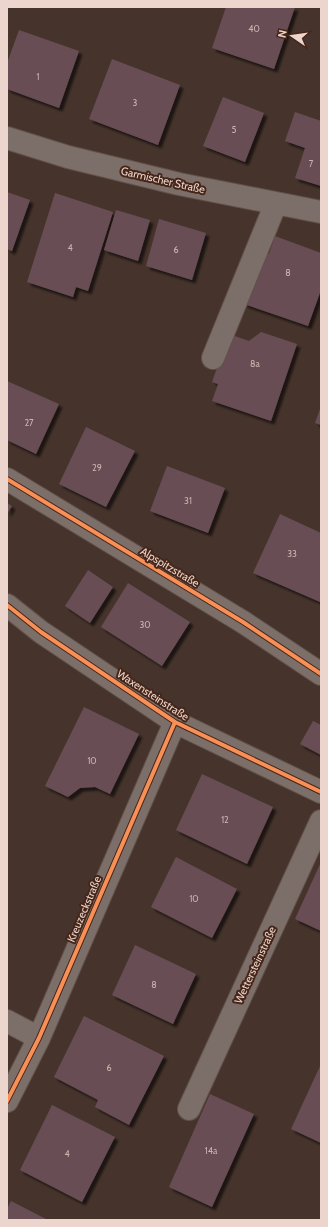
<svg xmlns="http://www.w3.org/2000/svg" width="328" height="1227" viewBox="0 0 328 1227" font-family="Cabin,sans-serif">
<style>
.building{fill:#674d55;filter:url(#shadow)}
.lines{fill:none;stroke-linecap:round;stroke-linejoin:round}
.minor-casing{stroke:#61514a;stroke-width:24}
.minor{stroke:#7c6e68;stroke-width:22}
.cycleway-casing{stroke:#462619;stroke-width:6}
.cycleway{stroke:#f78f57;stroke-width:4}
.labels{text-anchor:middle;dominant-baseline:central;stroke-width:4;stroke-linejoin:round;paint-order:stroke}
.number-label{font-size:9px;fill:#cab3ae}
.street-label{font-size:11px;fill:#ebd5cc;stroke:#462619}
</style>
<defs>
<filter id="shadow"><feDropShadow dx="3.5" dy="3.5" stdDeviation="1" flood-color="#0009"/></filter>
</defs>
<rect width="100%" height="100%" fill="#46342c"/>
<!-- building -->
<path class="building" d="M226 7H295L274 69 212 48Z
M19 30 79 51 59 108 7 89V63Z
M112 59 180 85 158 145 89 119Z
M223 97 264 113 245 162 203 146Z
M295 112 321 121V186L295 178 305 148 285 141Z
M7 192 30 200 12 251 7 249Z
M55 193 113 212 88 291 76 287 73 297 27 282Z
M116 210 150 220 138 261 104 250Z
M159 219 206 233 192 280 146 266Z
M275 236 321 253V290L308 326 244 304 262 252 269 254Z
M261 332 297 344 271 421 212 401 218 384 212 382 229 334 249 341Z
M7 381 59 404 36 454 7 440Z
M321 406V425L315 423Z
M86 427 135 451 106 507 59 484Z
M167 466 225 488 208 533 150 511Z
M7 503 12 506 7 514Z
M280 514 321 533 320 602 253 573Z
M88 570 113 587 90 623 65 606Z
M128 583 190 622 162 666 101 627Z
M84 707 139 734 110 794 95 787 80 788 68 797 45 786Z
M313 721 321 725V755L300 744Z
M202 774 273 807 247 864 176 830Z
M176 857 237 889 212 938 151 907Z
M321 862V931L295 919Z
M135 945 196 974 173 1024 112 995Z
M84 1016 164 1056 129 1125 95 1107 98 1100 54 1077Z
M321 1064V1143L291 1129Z
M210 1094 254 1114 212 1207 169 1187Z
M52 1105 115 1137 82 1202 20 1170Z
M11 1201 48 1220H7V1209Z"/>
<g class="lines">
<!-- minor casing -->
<g class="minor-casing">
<path id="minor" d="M7 138 68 157 179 184 321 212
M213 358 276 203
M7 479 243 622 321 674
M7 605 41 632 175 722 321 792
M7 1021 39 1038
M7 1101 39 1038 175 722
M189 1109 321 821"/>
</g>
<!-- minor -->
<use href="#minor" class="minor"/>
<!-- cycleway casing -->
<g class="cycleway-casing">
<path id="cycleway" d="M7 479 243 622 321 674
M7 605 41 632 175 722 321 792
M7 1101 39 1038 175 722"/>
</g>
<!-- cycleway -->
<use href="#cycleway" class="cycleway"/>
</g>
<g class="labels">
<!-- number labels -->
<g class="number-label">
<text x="254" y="28">40</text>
<text x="38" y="76">1</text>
<text x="135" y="102">3</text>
<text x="234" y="129">5</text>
<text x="311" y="163">7</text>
<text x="70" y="247">4</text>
<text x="176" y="249">6</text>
<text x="288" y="272">8</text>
<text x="255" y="363">8a</text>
<text x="29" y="422">27</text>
<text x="97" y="467">29</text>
<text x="188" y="500">31</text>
<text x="292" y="553">33</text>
<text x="145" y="624">30</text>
<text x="92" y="760">10</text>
<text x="225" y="819">12</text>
<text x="194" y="898">10</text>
<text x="154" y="984">8</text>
<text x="109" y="1067">6</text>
<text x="211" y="1150">14a</text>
<text x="67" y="1153">4</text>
</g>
<!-- street labels -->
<g class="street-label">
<text transform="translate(163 180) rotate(13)">Garmischer Straße</text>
<text transform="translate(170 567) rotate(31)">Alpspitzstraße</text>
<text transform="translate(153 695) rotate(33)">Waxensteinstraße</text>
<text transform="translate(84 909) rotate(-67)">Kreuzeckstraße</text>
<text transform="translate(255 965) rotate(-65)">Wettersteinstraße</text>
</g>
</g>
<!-- border -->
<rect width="328" height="1227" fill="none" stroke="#ebd5cc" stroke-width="16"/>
<!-- north arrow -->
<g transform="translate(292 36) rotate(283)" stroke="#462619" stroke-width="3" paint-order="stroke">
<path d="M0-3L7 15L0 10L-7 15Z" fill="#ebd5cc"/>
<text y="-6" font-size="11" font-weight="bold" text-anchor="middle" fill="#ebd5cc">N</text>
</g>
</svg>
